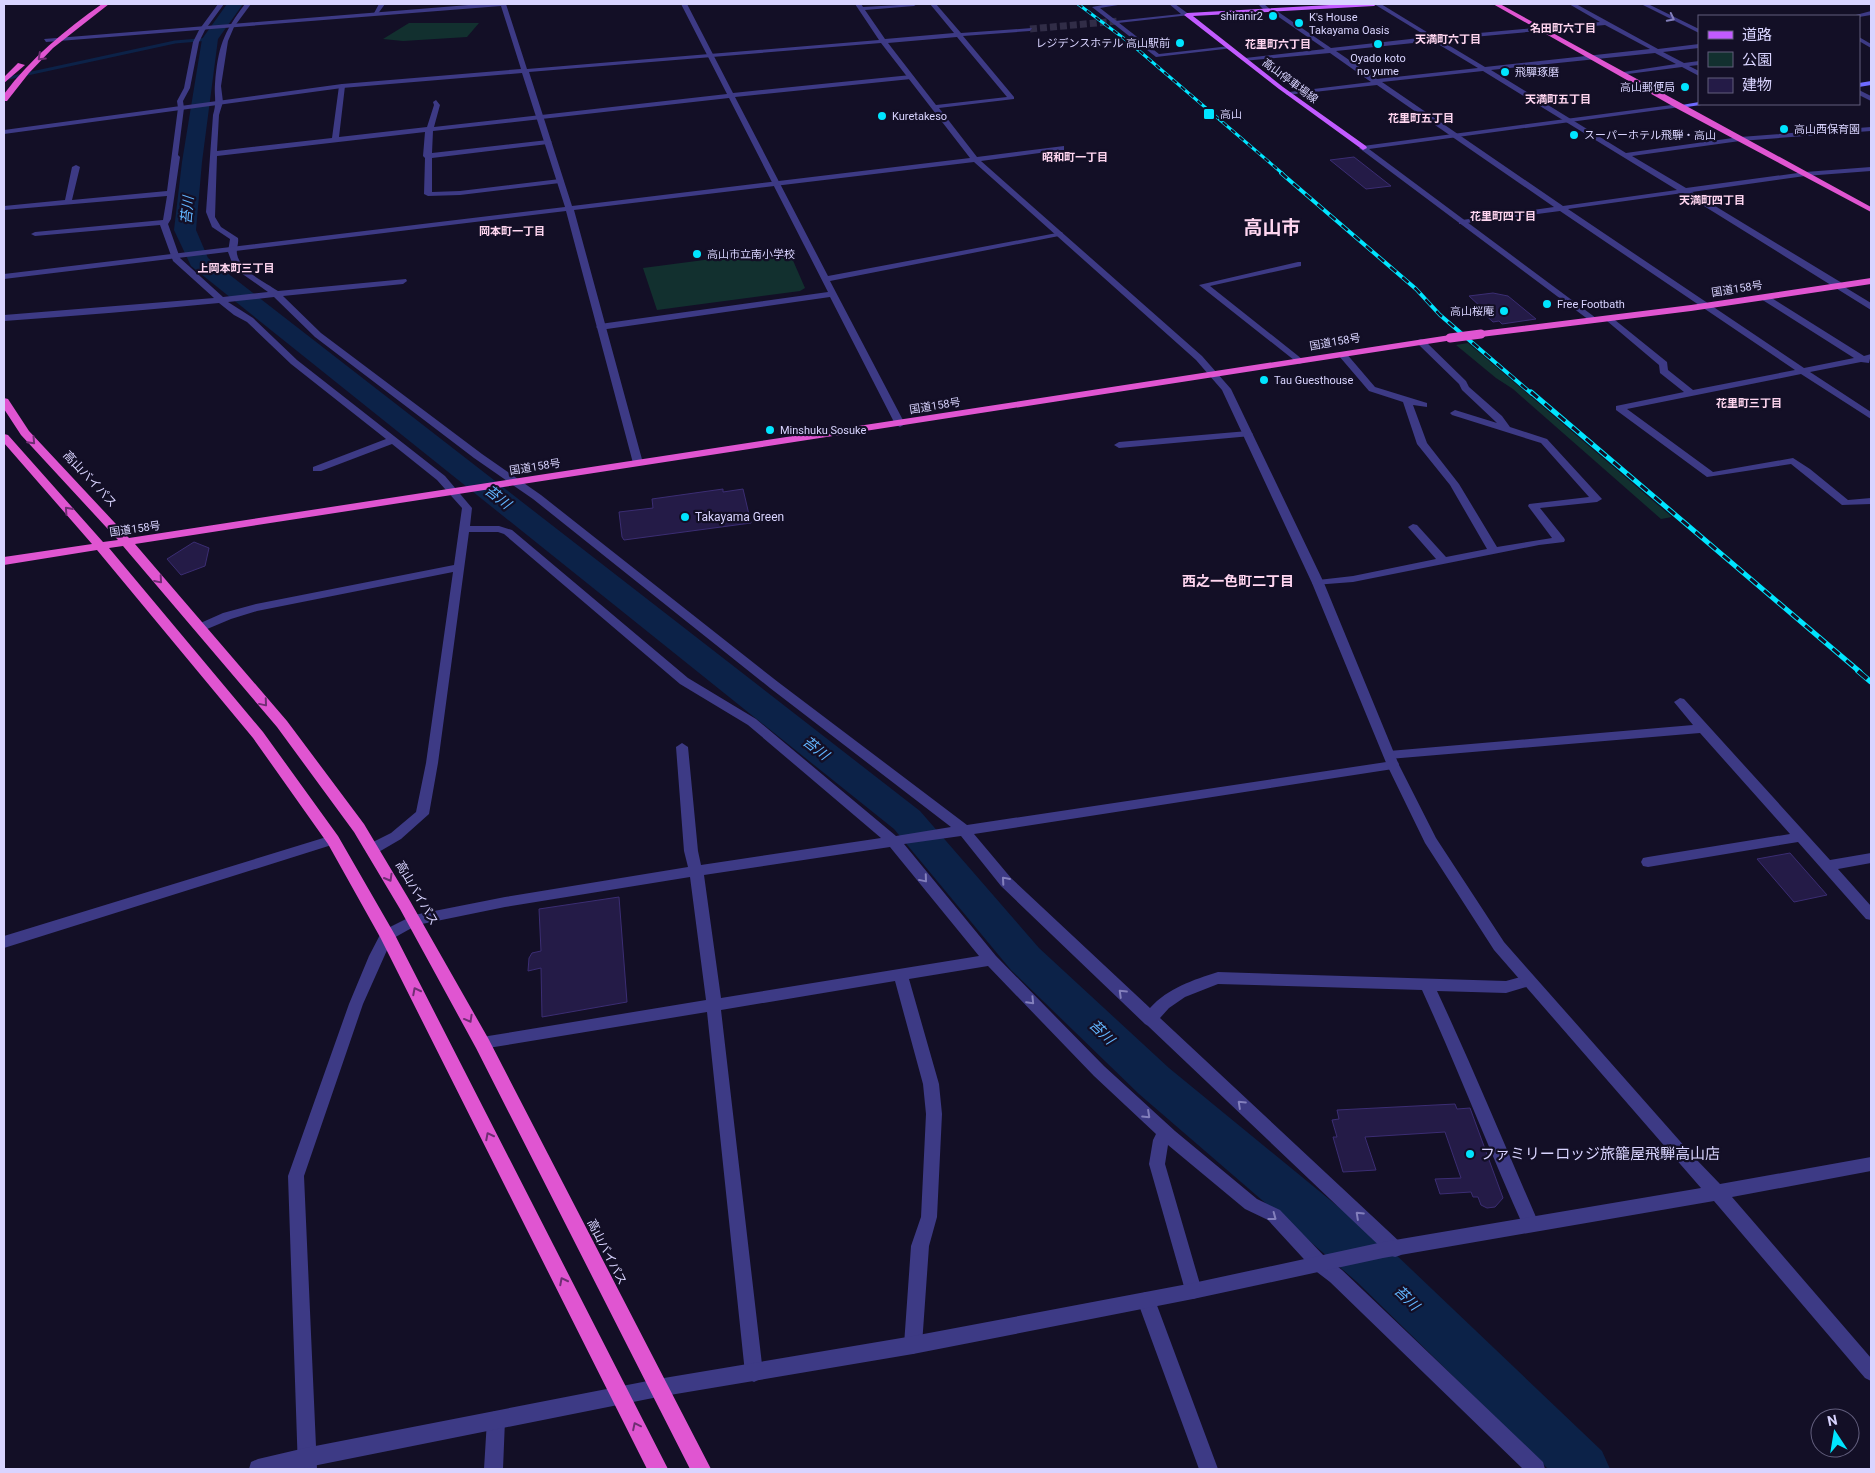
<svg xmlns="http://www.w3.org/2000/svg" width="1875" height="1473" viewBox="0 0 1875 1473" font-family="Roboto,'Noto Sans JP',sans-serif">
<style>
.green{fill:#12302f}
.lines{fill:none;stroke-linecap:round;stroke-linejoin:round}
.stream{stroke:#0c2248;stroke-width:3}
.river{fill:#0c2248;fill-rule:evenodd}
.building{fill:#241b47;stroke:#3b2d73}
.tertiary-tunnel{stroke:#312d47;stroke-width:7;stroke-dasharray:7 3;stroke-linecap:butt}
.minor{fill:#3d3a85;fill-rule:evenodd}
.tertiary{fill:#3d3a85;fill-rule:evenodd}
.secondary{fill:#6f6bff;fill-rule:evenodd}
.primary{fill:#c25bff;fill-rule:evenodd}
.trunk{fill:#e055d1;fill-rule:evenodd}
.rail-far3-casing{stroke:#00e5ff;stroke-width:3}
.rail-far2-casing{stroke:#00e5ff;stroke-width:4}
.rail-far1-casing{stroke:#00e5ff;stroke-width:5}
.rail-casing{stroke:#00e5ff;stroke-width:5.5}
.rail-far3{stroke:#130f26;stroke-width:2;stroke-dasharray:5.5;stroke-linecap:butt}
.rail-far2{stroke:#130f26;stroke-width:2.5;stroke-dasharray:8;stroke-linecap:butt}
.rail-far1{stroke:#130f26;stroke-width:3;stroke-dasharray:9;stroke-linecap:butt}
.rail{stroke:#130f26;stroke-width:4;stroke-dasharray:12;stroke-linecap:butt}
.trunk-bridge{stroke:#e055d1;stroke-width:9}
.oneway{stroke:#837fbc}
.oneway2{stroke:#6f2e73}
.poi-dot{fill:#00e5ff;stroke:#130f26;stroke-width:2}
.labels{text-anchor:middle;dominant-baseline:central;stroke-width:4.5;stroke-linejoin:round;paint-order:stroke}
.far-poi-label{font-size:11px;fill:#d9d4ff;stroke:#130f26;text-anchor:start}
.far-neighbourhood-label{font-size:11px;font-weight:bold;fill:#ffd6f0;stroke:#130f26}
.far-street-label{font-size:11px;fill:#d9d4ff;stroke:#130f26}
.street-label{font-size:12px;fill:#d9d4ff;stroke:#130f26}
.poi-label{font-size:12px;fill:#d9d4ff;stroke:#130f26;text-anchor:start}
.water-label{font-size:14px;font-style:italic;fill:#62b6ff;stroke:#130f26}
.neighbourhood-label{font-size:14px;font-weight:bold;fill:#ffd6f0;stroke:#130f26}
.near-poi-label{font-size:15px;fill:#d9d4ff;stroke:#130f26;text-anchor:start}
.far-town-label{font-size:19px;font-weight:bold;fill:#ffd6f0;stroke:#130f26}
</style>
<rect width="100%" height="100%" fill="#130f26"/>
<!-- green -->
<path class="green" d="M409 23H479L467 37 403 41 383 39Z
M788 249 805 288 800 291 657 310 643 268Z
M1468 343 1672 517 1661 519 1513 389 1496 378 1456 345Z"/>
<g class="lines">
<!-- stream -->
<path class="stream" d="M4 79 175 42 210 39"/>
<!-- river -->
<path class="river" d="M227 4H243L218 39 202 162 196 230 208 258 920 811 1039 948 1169 1068 1391 1250 1602 1451 1610 1469H1548L1357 1282 1139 1094 1011 970 894 829 191 266 174 230 182 162 202 39Z"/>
</g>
<!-- building -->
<path class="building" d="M1354 157 1391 186 1366 189 1330 160Z
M1493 293 1508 296 1536 319 1502 324 1499 321 1493 322 1478 308H1482L1469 296Z
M723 489V492L743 489 751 523 624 540 622 537 619 512 653 508 652 499Z
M194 542 209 548 205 566 181 575 167 559Z
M1790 853 1827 895 1794 902 1757 859Z
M619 897 627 1002 542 1017 541 968 528 971 529 958 532 953 541 951 539 909Z
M1455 1104 1457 1109 1470 1108 1503 1198 1495 1207 1487 1208 1481 1205 1478 1197H1473L1471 1192 1440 1194 1435 1179 1461 1178 1445 1132 1365 1137 1376 1170 1343 1172 1333 1137H1337L1332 1120 1339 1119 1337 1110Z"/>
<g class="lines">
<!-- tertiary-tunnel -->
<path class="tertiary-tunnel" d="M1030 29 1118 21"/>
<!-- minor -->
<path class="minor" d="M218 4H224L205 30 199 42 190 88 183 101 184 108 178 155 180 157 171 219 168 224 180 258 223 297 268 292 234 268 228 252 230 239 212 227 206 212 213 115C217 102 214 96 215 84 218 47 223 33 245 4H251L234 27 228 41 221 86 223 102 219 115 217 151 332 138 339 86 342 84 345 86 339 137 427 127 434 105 433 102 436 100 440 105 434 127 727 94 681 4H687L733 93 911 75 914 77 911 79 735 97 828 276 1062 232 1063 234 1059 236 830 281 905 424 900 427 895 424 830 297 600 330 596 327 600 324 828 292 729 98 433 131 432 153 548 140 552 142 548 144 432 158V192L460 191 560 179 564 181 560 183 460 195 428 196 424 194 425 158 423 156 425 132 217 156 215 217 221 227 238 238C239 244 236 248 237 254 240 271 265 282 278 291L406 279 407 281 403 284 283 296 321 333 482 454 541 495 778 682 967 825 1393 761 1398 762 1399 765 1398 768 1393 769 974 834 1011 878 1150 1008C1168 988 1193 980 1218 972L1506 981 1528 975 1533 977 1535 981 1533 985 1506 993 1437 991C1473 1068 1505 1146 1539 1224L1537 1230 1531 1232 1525 1230C1489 1150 1458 1069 1422 990L1218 984 1185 997 1169 1008 1160 1018 1401 1243 1404 1249 1401 1255 1395 1257 1389 1255 1148 1026 1145 1024 1001 886 961 836 904 844 996 956 1104 1066 1175 1131 1257 1199 1280 1210 1325 1257 1342 1270 1543 1462 1545 1469H1523L1330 1282 1313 1269 1268 1220 1245 1209 1168 1145 1165 1164 1202 1291 1199 1297 1193 1299 1187 1297 1149 1164 1153 1140 1156 1134 1094 1076 988 966 909 979 939 1084 942 1114 937 1217 929 1246 922 1345 919 1351 913 1354 907 1351 904 1345 911 1246 921 1217 926 1114 923 1084 895 981 721 1010 763 1373 760 1379 754 1382 748 1379 745 1373 707 1012 482 1049 477 1047 474 1043 477 1039 482 1037 706 1000 690 877 505 907 417 925 392 939 363 1004 304 1176 317 1469H298L288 1176 349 1004 369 956 382 931 414 915 505 897 688 867 684 851 676 747 682 743 688 747 698 851 701 865 881 838 748 725 680 684 504 534 498 532H469L438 763 429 814 401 839 377 853H367L365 849 367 845 391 833 416 812 426 763 453 572 257 611 231 619 200 632 194 628 196 625 223 613 256 604 454 565 462 508 437 480 392 444 321 471H313V467L386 439 291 364 247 322 234 315 219 303C148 310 76 316 4 321V315L214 298 173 261 160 225 35 236 31 234 35 232 163 220 167 196 4 210V206L65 200 72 167 76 165 80 167 72 200 167 191 178 108 177 101 184 88 193 42 199 30ZM274 297 315 337 474 458 533 499 770 688 951 827 896 836 756 719 688 678 512 530 499 526H470L472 508 445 476 297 360 253 318 228 302ZM890 847 979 956 721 998 704 875Z
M379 4H385L377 15H373Z
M1108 4H1124L1100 8 1159 54 1230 46 1233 48 1156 57 1092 7Z
M1258 4H1264L1270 9H1274L1331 48 1428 37 1374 4H1381L1435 37 1600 22 1569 4H1576L1658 49 1699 44V48L1663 52 1684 63 1699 61V65L1689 66 1699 71V76L1682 67 1620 75 1617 73 1676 64 1655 53 1491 70 1626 153 1740 137 1871 127V131L1740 141 1632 156 1686 188 1805 172 1871 167V171L1805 176 1692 192 1842 283 1843 286 1871 303V310L1683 193 1568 209 1804 368 1854 358 1761 299V295H1767L1864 356 1871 354 1869 363 1861 362 1810 372 1871 412V419L1801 374 1627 409 1713 472 1793 458 1810 469 1848 500 1871 498V504L1842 505 1791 464 1707 477 1616 410V406L1684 392 1660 373 1659 365 1607 321 1606 319 1610 316 1667 362 1668 370 1693 390 1795 370 1560 211 1459 224V220H1462L1554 207 1377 85 1287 95 1286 94 1289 92 1371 82 1330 53 1243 61V59L1245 58 1325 49 1270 11H1265ZM1605 25 1650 49 1485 67 1440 40ZM1433 41 1478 68 1377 79 1336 51ZM1483 71 1677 190 1563 206 1382 82Z
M1641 4H1648L1699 29V33Z
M1871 11V15L1859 17 1852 16Z
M1859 37 1871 44V48L1859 41Z
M1859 90 1871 96V101L1859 95Z
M1298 262H1301V266L1210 286 1302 359V363L1299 364 1199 285Z
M1421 339 1424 340 1466 381 1469 387 1502 416 1510 427 1547 439 1602 499 1597 502 1540 508 1564 538 1565 540 1564 542 1539 545 1353 582 1314 585 1312 583 1314 581 1318 580 1353 576 1436 559 1408 527 1413 524 1417 525 1446 557 1487 549 1450 485 1417 444 1403 402 1369 391 1339 356V352H1345L1375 387 1427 403V407L1413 405 1427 443 1459 484 1497 547 1552 538 1528 506 1529 504 1589 497 1541 443 1452 415 1450 413 1455 410 1497 423 1462 390 1459 384 1418 344V340Z
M1248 431 1253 434 1251 436 1119 448 1114 445 1119 442Z
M1680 698 1684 699 1830 860 1871 853V863L1838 869 1871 906V920L1866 919 1798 842 1648 867 1643 866 1641 862 1643 858 1648 857 1790 834 1700 733 1389 759 1383 755 1389 751 1693 725 1674 702Z
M333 835 338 837 340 840 338 843 4 948V936Z
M1146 1292 1152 1294 1155 1300 1218 1469H1199L1137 1300 1140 1294Z
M496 1411 503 1413 505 1420 503 1469H484L487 1420 489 1413Z"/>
<!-- tertiary -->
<path class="tertiary" d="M481 4H506L527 69 879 40 855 4H861L863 7 917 4 914 6 865 10 885 39 954 33 930 4H936L961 33 1032 28 1030 31 963 36 1014 97V99L939 108 977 157 1064 146V150H1061L981 161 1202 356 1231 389 1324 583 1399 765 1436 838 1504 942 1694 1157 1720 1184 1871 1157V1171L1732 1197 1871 1358V1381L1865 1378 1714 1201 1383 1258 1193 1299 913 1354 658 1397 298 1469H249L251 1462 258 1459 305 1448 658 1379 913 1336 1193 1283 1383 1242 1701 1188 1494 950 1425 843 1387 765 1312 583 1222 390 1196 360 974 162 574 210 643 463 638 466 633 463 566 211 4 279V274L565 207 522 73 342 88 4 134V130L342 84 521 69 501 6 46 42 44 39ZM957 37 1007 97 936 105 888 43ZM881 43 970 158 572 206 529 72Z
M1169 4H1175L1190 15 1118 23 1115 21 1181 14Z
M1679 104 1681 105V107L1369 149 1596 318V322L1593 323 1359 148 1363 146Z"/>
<!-- secondary -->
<path class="secondary" d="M1871 81V85L1859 87V83Z
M1699 102V104H1702L1701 105 1679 108 1676 106Z"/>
<!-- primary -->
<path class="primary" d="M1348 4H1377L1374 6 1193 16 1283 87 1366 146 1367 148 1363 150 1279 89 1184 15 1187 13Z"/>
<!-- trunk -->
<path class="trunk" d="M102 4H109L53 48 29 73 7 101H4V94C31 58 65 30 102 4Z
M1493 4H1500L1871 207V212L1676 108Z
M18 63 25 65 4 83V77Z
M1871 278V284L1691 311 1481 337 1476 334 1481 331 1691 305Z
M1450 335 1455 338 1453 340 135 544 287 721 364 824 410 901 488 1038 711 1469H690L476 1048 400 909 354 832 277 727 123 546 109 548 263 732 338 836 395 935 668 1469H647L380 937 328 844 253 738 97 550 4 565V557L92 544 4 443V434L8 435 103 542 118 540 21 435 4 409V398L8 399 29 431 129 538Z"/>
<!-- rail-far3 casing -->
<g class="rail-far3-casing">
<path id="rail-far3" d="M1078 4 1130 43 1283 174"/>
</g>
<!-- rail-far2 casing -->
<g class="rail-far2-casing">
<path id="rail-far2" d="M1281 173 1416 289 1440 315 1532 394"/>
</g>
<!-- rail-far1 casing -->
<g class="rail-far1-casing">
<path id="rail-far1" d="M1531 392 1860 672"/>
</g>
<!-- rail casing -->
<g class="rail-casing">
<path id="rail" d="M1858 671 1871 682"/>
</g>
<!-- rail-far3 -->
<use href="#rail-far3" class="rail-far3"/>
<!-- rail-far2 -->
<use href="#rail-far2" class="rail-far2"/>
<!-- rail-far1 -->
<use href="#rail-far1" class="rail-far1"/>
<!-- rail -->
<use href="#rail" class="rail"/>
<!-- trunk-bridge -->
<path class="trunk-bridge" d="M1450 338 1481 334"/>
</g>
<!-- one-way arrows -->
<defs><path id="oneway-chevron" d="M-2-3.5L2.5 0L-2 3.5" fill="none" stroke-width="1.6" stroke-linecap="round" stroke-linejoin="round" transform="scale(1.25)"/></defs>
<g class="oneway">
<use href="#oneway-chevron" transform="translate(1671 18) rotate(27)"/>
<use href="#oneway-chevron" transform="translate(924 879) rotate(50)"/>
<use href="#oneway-chevron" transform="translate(1005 880) rotate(-131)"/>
<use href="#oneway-chevron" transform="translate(1122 993) rotate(-136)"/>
<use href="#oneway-chevron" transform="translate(1031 1001) rotate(46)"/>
<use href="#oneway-chevron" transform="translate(1241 1104) rotate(-137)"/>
<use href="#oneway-chevron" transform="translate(1147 1115) rotate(43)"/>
<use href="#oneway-chevron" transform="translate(1359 1215) rotate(-137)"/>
<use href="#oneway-chevron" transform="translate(1273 1217) rotate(37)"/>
</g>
<g class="oneway2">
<use href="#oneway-chevron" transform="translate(41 57) rotate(137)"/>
<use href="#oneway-chevron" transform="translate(32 441) rotate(47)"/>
<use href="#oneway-chevron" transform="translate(68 510) rotate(-132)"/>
<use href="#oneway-chevron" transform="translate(159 580) rotate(49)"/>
<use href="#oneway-chevron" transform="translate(264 703) rotate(50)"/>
<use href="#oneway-chevron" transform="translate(389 878) rotate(60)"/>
<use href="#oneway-chevron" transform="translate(416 991) rotate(-117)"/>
<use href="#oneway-chevron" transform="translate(469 1019) rotate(61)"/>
<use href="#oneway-chevron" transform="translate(489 1136) rotate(-117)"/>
<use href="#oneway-chevron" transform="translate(563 1281) rotate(-117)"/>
<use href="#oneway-chevron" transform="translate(636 1426) rotate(-116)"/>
</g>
<!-- markers -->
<g class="poi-dot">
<circle cx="1273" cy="16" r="5"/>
<circle cx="1299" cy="23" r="5"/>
<circle cx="1180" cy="43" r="5"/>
<circle cx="1378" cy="44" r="5"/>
<circle cx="1505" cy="72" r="5"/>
<circle cx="1685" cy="87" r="5"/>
<rect x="1203" y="108" width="12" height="12" rx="2.5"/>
<circle cx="882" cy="116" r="5"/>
<circle cx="1784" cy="129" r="5"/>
<circle cx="1574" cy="135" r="5"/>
<circle cx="697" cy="254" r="5"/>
<circle cx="1547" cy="304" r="5"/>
<circle cx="1504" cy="311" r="5"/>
<circle cx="1264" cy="380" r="5"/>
<circle cx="770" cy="430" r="5"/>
<circle cx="685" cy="517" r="5"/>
<circle cx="1470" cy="1154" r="5"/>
</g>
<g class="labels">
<!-- far-poi labels -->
<g class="far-poi-label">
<text x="1263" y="16" text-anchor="end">shiranir2</text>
<text x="1309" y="17">K's House<tspan x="1309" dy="13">Takayama Oasis</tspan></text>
<text x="1170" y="43" text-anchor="end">レジデンスホテル 高山駅前</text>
<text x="1378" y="58" text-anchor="middle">Oyado koto<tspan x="1378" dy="13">no yume</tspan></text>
<text x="1515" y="72">飛驒琢磨</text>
<text x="1675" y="87" text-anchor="end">高山郵便局</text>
<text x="1220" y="114">高山</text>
<text x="892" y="116">Kuretakeso</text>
<text x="1794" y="129">高山西保育園</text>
<text x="1584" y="135">スーパーホテル飛騨・高山</text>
<text x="707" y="254">高山市立南小学校</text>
<text x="1557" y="304">Free Footbath</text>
<text x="1494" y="311" text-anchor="end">高山桜庵</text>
<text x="1274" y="380">Tau Guesthouse</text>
<text x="780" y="430">Minshuku Sosuke</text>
</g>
<!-- far-neighbourhood labels -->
<g class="far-neighbourhood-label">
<text x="1563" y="28">名田町六丁目</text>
<text x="1448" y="39">天満町六丁目</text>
<text x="1278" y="44">花里町六丁目</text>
<text x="1558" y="99">天満町五丁目</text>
<text x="1421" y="118">花里町五丁目</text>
<text x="1075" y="157">昭和町一丁目</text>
<text x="1712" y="200">天満町四丁目</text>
<text x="1503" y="216">花里町四丁目</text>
<text x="512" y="231">岡本町一丁目</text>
<text x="236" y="268">上岡本町三丁目</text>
<text x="1749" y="403">花里町三丁目</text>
</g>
<!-- far-street labels -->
<g class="far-street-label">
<text transform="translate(1290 81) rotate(37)">高山停車場線</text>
<text transform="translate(1737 289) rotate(-9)">国道158号</text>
<text transform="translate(1335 342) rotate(-10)">国道158号</text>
<text transform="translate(935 406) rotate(-9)">国道158号</text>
<text transform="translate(535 467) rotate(-9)">国道158号</text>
<text transform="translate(135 529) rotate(-8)">国道158号</text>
</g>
<!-- street labels -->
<g class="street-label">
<text transform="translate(90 479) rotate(47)">高山バイパス</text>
<text transform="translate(417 893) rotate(60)">高山バイパス</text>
<text transform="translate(607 1252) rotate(63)">高山バイパス</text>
</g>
<!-- poi labels -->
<g class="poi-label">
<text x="695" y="517">Takayama Green</text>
</g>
<!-- water labels -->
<g class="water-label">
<text transform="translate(187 210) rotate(-85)">苔川</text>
<text transform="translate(498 497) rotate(38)">苔川</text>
<text transform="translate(816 748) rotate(38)">苔川</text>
<text transform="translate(1102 1032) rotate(44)">苔川</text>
<text transform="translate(1407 1298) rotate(44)">苔川</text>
</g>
<!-- neighbourhood labels -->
<g class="neighbourhood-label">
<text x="1238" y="581">西之一色町二丁目</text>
</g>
<!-- near-poi labels -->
<g class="near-poi-label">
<text x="1480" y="1154">ファミリーロッジ旅籠屋飛騨高山店</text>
</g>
<!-- far-town labels -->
<g class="far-town-label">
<text x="1272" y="227">高山市</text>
</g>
</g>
<!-- border -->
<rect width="1875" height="1473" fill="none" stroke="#d9d4ff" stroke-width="10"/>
<!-- legend -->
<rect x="1698" y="15" width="162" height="90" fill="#130f26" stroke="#625e7d"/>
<rect x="1708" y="31" width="25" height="8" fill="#c25bff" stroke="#625e7d"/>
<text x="1742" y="40" font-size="15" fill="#d9d4ff">道路</text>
<rect x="1708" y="52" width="25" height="15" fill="#12302f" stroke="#625e7d"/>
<text x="1742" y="65" font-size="15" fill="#d9d4ff">公園</text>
<rect x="1708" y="78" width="25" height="15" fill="#241b47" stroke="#625e7d"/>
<text x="1742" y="90" font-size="15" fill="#d9d4ff">建物</text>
<!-- north arrow -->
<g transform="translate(1835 1433) rotate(348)"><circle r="24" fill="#130f26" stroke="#625e7d"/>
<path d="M0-4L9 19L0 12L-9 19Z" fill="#00e5ff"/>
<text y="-8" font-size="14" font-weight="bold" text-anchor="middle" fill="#d9d4ff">N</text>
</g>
</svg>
